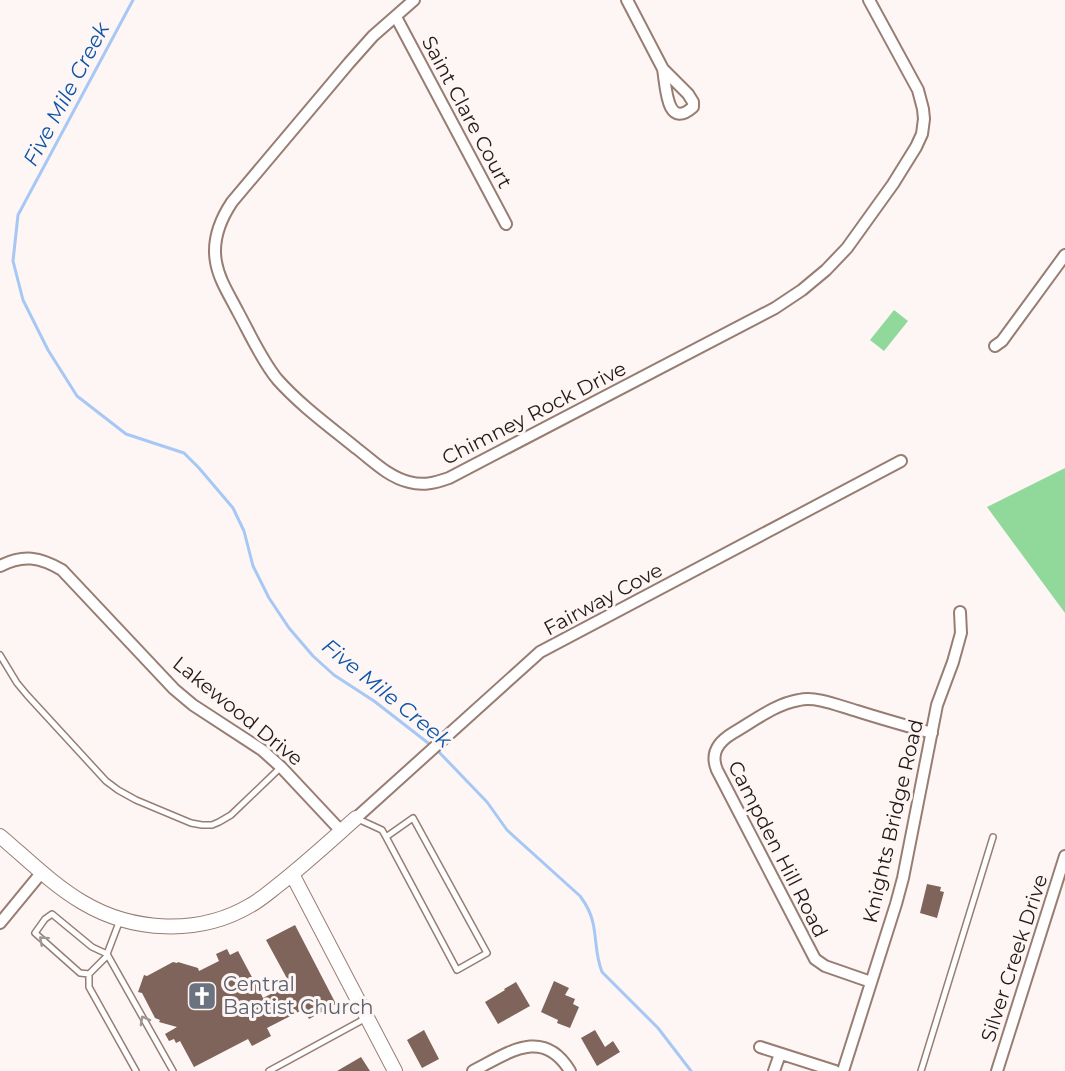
<svg xmlns="http://www.w3.org/2000/svg" width="1065" height="1071" viewBox="0 0 1065 1071" font-family="Montserrat,sans-serif">
<style>
.green{fill:#91d99a}
.lines{fill:none;stroke-linecap:round;stroke-linejoin:round}
.stream{stroke:#a7c7f5;stroke-width:3}
.building{fill:#7e645a}
.service-casing{stroke:#987d72;stroke-width:8}
.minor-casing{stroke:#987d72;stroke-width:14}
.tertiary-casing{stroke:#987d72;stroke-width:16}
.service{stroke:#fff;stroke-width:5}
.minor{stroke:#fff;stroke-width:10}
.tertiary{stroke:#fff;stroke-width:14}
.oneway{stroke:#9c9896}
.labels{text-anchor:middle;dominant-baseline:central;stroke-width:6;stroke-linejoin:round;paint-order:stroke}
.street-label{font-size:20px;fill:#241915;stroke:#fdf6f4}
.worship-label{font-size:20px;fill:#5b616d;stroke:#fdf6f4;text-anchor:start}
.water-label{font-size:21px;font-style:italic;fill:#0b54aa;stroke:#fdf6f4}
</style>
<rect width="100%" height="100%" fill="#fdf6f4"/>
<!-- green -->
<path class="green" d="M894 310 908 321 884 351 870 340Z
M1065 468V613L987 507Z"/>
<g class="lines">
<!-- stream -->
<path class="stream" d="M133 0 18 215 13 261 23 300 48 350 77 396 126 434 184 453 199 468 233 508 244 531 253 566 269 598 289 628 313 656 334 675 374 701 432 746
M437 750 487 802 507 830 580 896C586 904 591 913 593 923 597 941 595 954 602 972L658 1028 691 1071"/>
</g>
<!-- building -->
<path class="building" d="M927 884 941 887 940 891 944 892 937 918 920 913Z
M295 925 336 1004 309 1019 304 1009 267 1028 271 1036 252 1046 248 1039 194 1067 180 1041 176 1043 174 1039 169 1041 165 1034 177 1027 159 1022 160 1020 155 1018 142 993 138 992 144 975 147 976 173 962 177 963 178 962 198 968 199 971 219 961 216 954 227 949 230 955 238 951 263 998 290 984 266 940Z
M554 981 569 988 565 995 575 999 573 1004 579 1007 570 1028 557 1023 558 1020 541 1012Z
M516 982 530 1006 498 1024 485 1002 505 990 504 989Z
M424 1030 439 1059 422 1068 407 1040Z
M595 1030 605 1047 613 1041 620 1052 597 1066 581 1038Z
M361 1057 370 1071H337Z"/>
<g class="lines">
<!-- service casing -->
<g class="service-casing">
<path id="service" d="M0 655 17 683 27 695 106 781 118 790 136 800 191 823 202 825H212L219 822 231 815 281 767
M358 819 382 830 386 837 457 970 487 953 413 818 386 837
M89 974 80 973 35 933 45 919 52 914 92 947 107 954 120 920
M136 1071 89 987V974L106 957 107 954 173 1071
M269 1071 368 1017
M921 1071 993 837"/>
</g>
<!-- minor casing -->
<g class="minor-casing">
<path id="minor" d="M414 0 373 36 349 63 232 202C220 220 212 240 216 262 219 280 230 296 238 312 250 334 261 359 277 379 300 405 329 426 356 448 372 460 388 477 409 482 423 486 435 483 449 478L775 308 802 290 826 270 847 248 893 184 916 147 922 134 924 119 923 109 918 90 869 0
M627 0 663 69 688 94 693 102V107C666 131 666 85 663 69
M396 17 506 224
M995 346 1002 341 1065 255
M0 566C23 554 40 557 62 570L174 689 193 705 262 750 281 767 341 831
M356 818 540 652 901 461
M0 923 42 872
M871 982 825 966 815 959 717 770C710 753 718 742 733 733 754 721 775 704 799 700 817 696 839 706 857 711 882 719 907 726 932 733
M760 1047 835 1071
M473 1071C508 1053 543 1026 570 1071
M774 1071 780 1054
M843 1071 896 904 903 878 937 705 953 662 961 633 960 612
M997 1071 1065 856"/>
</g>
<!-- tertiary casing -->
<g class="tertiary-casing">
<path id="tertiary" d="M0 836C26 858 53 885 82 902 132 932 199 936 251 905 260 900 268 893 277 886 304 865 330 841 356 818
M292 874 395 1071"/>
</g>
<!-- service -->
<use href="#service" class="service"/>
<!-- minor -->
<use href="#minor" class="minor"/>
<!-- tertiary -->
<use href="#tertiary" class="tertiary"/>
</g>
<!-- one-way arrows -->
<defs><path id="oneway-chevron" d="M-2-3.5L2.5 0L-2 3.5" fill="none" stroke-width="1.6" stroke-linecap="round" stroke-linejoin="round" transform="scale(1.5)"/></defs>
<g class="oneway">
<use href="#oneway-chevron" transform="translate(43 940) rotate(-138)"/>
<use href="#oneway-chevron" transform="translate(144 1020) rotate(-119)"/>
</g>
<!-- icons -->
<defs>
<g id="church-square" transform="scale(1.5)"><rect x="-9" y="-9" width="18" height="18" rx="4" fill="#6b7280" stroke="#fdf6f4"/><path d="M-1.2-6h2.4v3.5h3.3v2.4h-3.3V6h-2.4V-.1h-3.3v-2.4h3.3Z" fill="#fff"/></g>
</defs>
<g fill-rule="evenodd">
<use href="#church-square" x="202" y="996"/>
</g>
<g class="labels">
<!-- street labels -->
<g class="street-label">
<text transform="translate(467 112) rotate(62)">Saint Clare Court</text>
<text transform="translate(534 413) rotate(-27)">Chimney Rock Drive</text>
<text transform="translate(603 599) rotate(-28)">Fairway Cove</text>
<text transform="translate(238 711) rotate(39)">Lakewood Drive</text>
<text transform="translate(893 821) rotate(-77)">Knights Bridge Road</text>
<text transform="translate(778 849) rotate(63)">Campden Hill Road</text>
<text transform="translate(1014 958) rotate(-72)">Silver Creek Drive</text>
</g>
<!-- worship labels -->
<g class="worship-label">
<text x="223" y="984">Central<tspan x="223" dy="23">Baptist Church</tspan></text>
</g>
<!-- water labels -->
<g class="water-label">
<text transform="translate(66 94) rotate(-62)">Five Mile Creek</text>
<text transform="translate(387 693) rotate(39)">Five Mile Creek</text>
</g>
</g>
</svg>
